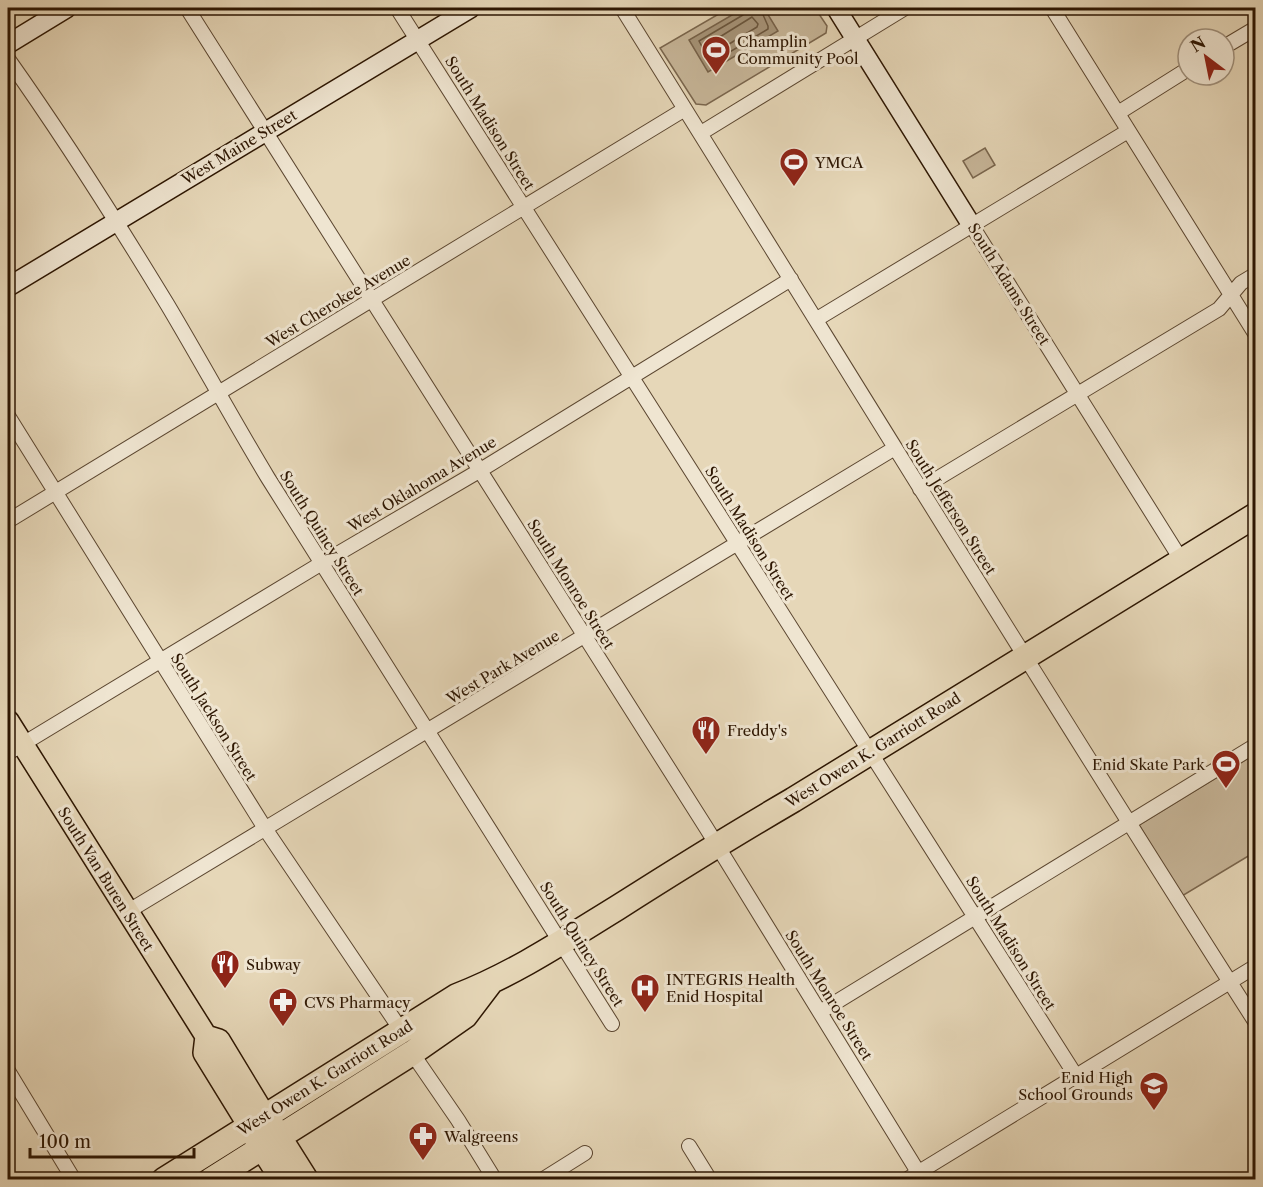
<svg xmlns="http://www.w3.org/2000/svg" width="1263" height="1187" viewBox="0 0 1263 1187" font-family="'Libre Caslon Text',serif">
<style>
.green{fill:#c7b699;stroke:#7a664e;stroke-width:1.5}
.water{fill:#a7957a;stroke:#76624a;stroke-width:1.5}
.lines{fill:none;stroke-linecap:round;stroke-linejoin:round}
.shore{stroke:#6a563e;stroke-width:1.5}
.street-casing{stroke:#5b4630;stroke-width:16}
.secondary-casing{stroke:#2d1602;stroke-width:21}
.primary-casing{stroke:#2d1602;stroke-width:24}
.highway-casing{stroke:#2d1602;stroke-width:27}
.street{stroke:#efe5d1;stroke-width:14}
.secondary{stroke:#efe5d1;stroke-width:18}
.primary{stroke:#e6d7b8;stroke-width:21}
.highway{stroke:#e6d7b8;stroke-width:24}
.labels{text-anchor:middle;dominant-baseline:central;stroke-width:6;stroke-linejoin:round;paint-order:stroke}
.poi-label{font-size:15px;fill:#2d1602;stroke:#efe5d1;text-anchor:start}
.street-label{font-size:15px;fill:#2d1602;stroke:#efe5d1}
</style>
<rect width="100%" height="100%" fill="#e6d7b8"/>
<filter id="stains"><feTurbulence type="fractalNoise" baseFrequency=".00333" numOctaves="4"/><feColorMatrix values="0 0 0 0 .2 0 0 0 0 .09 0 0 0 0 .02 0 0 0 .5 -.17"/></filter>
<radialGradient id="worn" r=".72"><stop offset=".6" stop-color="#630" stop-opacity="0"/><stop offset="1" stop-color="#630" stop-opacity=".3"/></radialGradient>
<!-- green -->
<path class="green" d="M729 8H815L827 26 826 33 706 105 696 104 660 48Z
M985 148 995 165 973 178 963 161Z
M1255 754V852L1182 896 1139 825Z"/>
<!-- water -->
<path class="water" d="M744 8H764L778 31 708 72 689 40Z"/>
<g class="lines">
<!-- shore -->
<path class="shore" d="M746 8 743 15 699 41 710 62H713L768 29V26L760 8
M752 17 758 24 757 27 716 52 712 51 709 46 710 43Z"/>
<!-- street casing -->
<g class="street-casing">
<path id="street" d="M187 8 707 829 923 1180
M397 8 1076 1076
M622 8C833 346 1041 687 1256 1023
M1052 8 1256 335
M1224 47 1256 28
M8 59C64 138 116 220 167 304 201 361 233 420 268 478L612 1024
M1118 113 1188 69
M701 133 905 8
M972 226 1182 561
M817 319 1128 131
M8 416 266 830 401 1030
M920 489 1219 309 1241 283 1256 274
M8 521 685 109
M8 753 322 563 479 471 791 279
M127 912 895 448
M820 1012 1256 745
M412 1053 458 1120 495 1180
M8 1071 74 1180
M689 1146 710 1180
M542 1180 585 1153
M906 1180 1256 966"/>
</g>
<!-- secondary casing -->
<g class="secondary-casing">
<path id="secondary" d="M836 8 972 226
M8 44 67 8
M8 287 471 8"/>
</g>
<!-- primary casing -->
<g class="primary-casing">
<path id="primary" d="M8 721 206 1036 204 1053 249 1126
M206 1036 219 1040 265 1116"/>
</g>
<!-- highway casing -->
<g class="highway-casing">
<path id="highway" d="M272 1126 306 1180
M255 1136 283 1180
M164 1180 457 996C514 974 565 940 617 908 675 871 733 835 793 800L1256 515
M211 1180 412 1053 465 1016 490 983"/>
</g>
<!-- street -->
<use href="#street" class="street"/>
<!-- secondary -->
<use href="#secondary" class="secondary"/>
<!-- primary -->
<use href="#primary" class="primary"/>
<!-- highway -->
<use href="#highway" class="highway"/>
</g>
<!-- icons -->
<defs>
<g id="stadium-pin" transform="scale(1.5)"><path d="M0 17L-7.5 6A9.5 9.5 0 1 1 7.5 6Z" fill="#8f2418" stroke="#efe5d1"/><path d="M0-5a6.5 5 0 1 0 0 10a6.5 5 0 1 0 0-10ZM-3.5-1.8h7v3.6h-7Z" fill="#fff"/></g>
<g id="restaurant-pin" transform="scale(1.5)"><path d="M0 17L-7.5 6A9.5 9.5 0 1 1 7.5 6Z" fill="#8f2418" stroke="#efe5d1"/><path d="M-5-6h1v4h1v-4h1v4h1v-4h1v5L-1.5 .5V6h-2V.5L-5-1ZM5-6V6H3V1.5H1.5Q1.5-4 5-6Z" fill="#fff"/></g>
<g id="hospital-pin" transform="scale(1.5)"><path d="M0 17L-7.5 6A9.5 9.5 0 1 1 7.5 6Z" fill="#8f2418" stroke="#efe5d1"/><path d="M-5-5h3v3.5h4V-5h3V5h-3V1.5h-4V5h-3Z" fill="#fff"/></g>
<g id="pharmacy-pin" transform="scale(1.5)"><path d="M0 17L-7.5 6A9.5 9.5 0 1 1 7.5 6Z" fill="#8f2418" stroke="#efe5d1"/><path d="M-2-6h4v4h4v4h-4v4h-4v-4h-4v-4h4Z" fill="#fff"/></g>
<g id="school-pin" transform="scale(1.5)"><path d="M0 17L-7.5 6A9.5 9.5 0 1 1 7.5 6Z" fill="#8f2418" stroke="#efe5d1"/><path d="M0-5L7-2L0 1L-7-2ZM-4 1L0 2.5L4 1V4Q0 6-4 4Z" fill="#fff"/></g>
</defs>
<g fill-rule="evenodd">
<use href="#stadium-pin" x="716" y="50"/>
<use href="#stadium-pin" x="794" y="162"/>
<use href="#restaurant-pin" x="706" y="730"/>
<use href="#stadium-pin" x="1226" y="764"/>
<use href="#restaurant-pin" x="225" y="964"/>
<use href="#hospital-pin" x="645" y="988"/>
<use href="#pharmacy-pin" x="283" y="1002"/>
<use href="#school-pin" x="1154" y="1086"/>
<use href="#pharmacy-pin" x="423" y="1136"/>
</g>
<g class="labels">
<!-- poi labels -->
<g class="poi-label">
<text x="737" y="41">Champlin<tspan x="737" dy="17">Community Pool</tspan></text>
<text x="815" y="162">YMCA</text>
<text x="727" y="730">Freddy's</text>
<text x="1205" y="764" text-anchor="end">Enid Skate Park</text>
<text x="246" y="964">Subway</text>
<text x="666" y="979">INTEGRIS Health<tspan x="666" dy="17">Enid Hospital</tspan></text>
<text x="304" y="1002">CVS Pharmacy</text>
<text x="1133" y="1077" text-anchor="end">Enid High<tspan x="1133" dy="17">School Grounds</tspan></text>
<text x="444" y="1136">Walgreens</text>
</g>
<!-- street labels -->
<g class="street-label">
<text transform="translate(490 123) rotate(58)">South Madison Street</text>
<text transform="translate(239 147) rotate(-31)">West Maine Street</text>
<text transform="translate(1009 284) rotate(58)">South Adams Street</text>
<text transform="translate(338 301) rotate(-31)">West Cherokee Avenue</text>
<text transform="translate(422 484) rotate(-31)">West Oklahoma Avenue</text>
<text transform="translate(951 507) rotate(58)">South Jefferson Street</text>
<text transform="translate(322 533) rotate(58)">South Quincy Street</text>
<text transform="translate(750 533) rotate(58)">South Madison Street</text>
<text transform="translate(571 584) rotate(58)">South Monroe Street</text>
<text transform="translate(503 667) rotate(-31)">West Park Avenue</text>
<text transform="translate(214 717) rotate(58)">South Jackson Street</text>
<text transform="translate(873 750) rotate(-32)">West Owen K. Garriott Road</text>
<text transform="translate(106 879) rotate(58)">South Van Buren Street</text>
<text transform="translate(1011 943) rotate(58)">South Madison Street</text>
<text transform="translate(582 944) rotate(58)">South Quincy Street</text>
<text transform="translate(829 995) rotate(58)">South Monroe Street</text>
<text transform="translate(325 1078) rotate(-32)">West Owen K. Garriott Road</text>
</g>
</g>
<!-- margin -->
<rect width="1263" height="1187" fill="none" stroke="#e6d7b8" stroke-width="30"/>
<rect x="9" y="9" width="1245" height="1169" fill="none" stroke="#2d1602" stroke-width="3"/>
<rect x="15" y="15" width="1233" height="1157" fill="none" stroke="#2d1602" stroke-width="1.5"/>
<!-- north arrow -->
<g transform="translate(1206 57) rotate(328)"><circle r="28" fill="#efe5d1" stroke="#a1927e" stroke-width="1.5"/>
<path d="M0-4.5L10 22L0 15L-10 22Z" fill="#8f2418"/>
<text y="-9" font-size="16" font-weight="bold" text-anchor="middle" fill="#2d1602">N</text>
</g>
<!-- scale -->
<path d="M30 1148v9h164v-9" fill="none" stroke="#2d1602" stroke-width="3"/>
<text x="39" y="1148" font-size="18" fill="#2d1602" stroke="#efe5d1" stroke-width="4.5" paint-order="stroke">100 m</text>
<rect width="100%" height="100%" filter="url(#stains)"/>
<rect width="100%" height="100%" fill="url(#worn)"/>
</svg>
